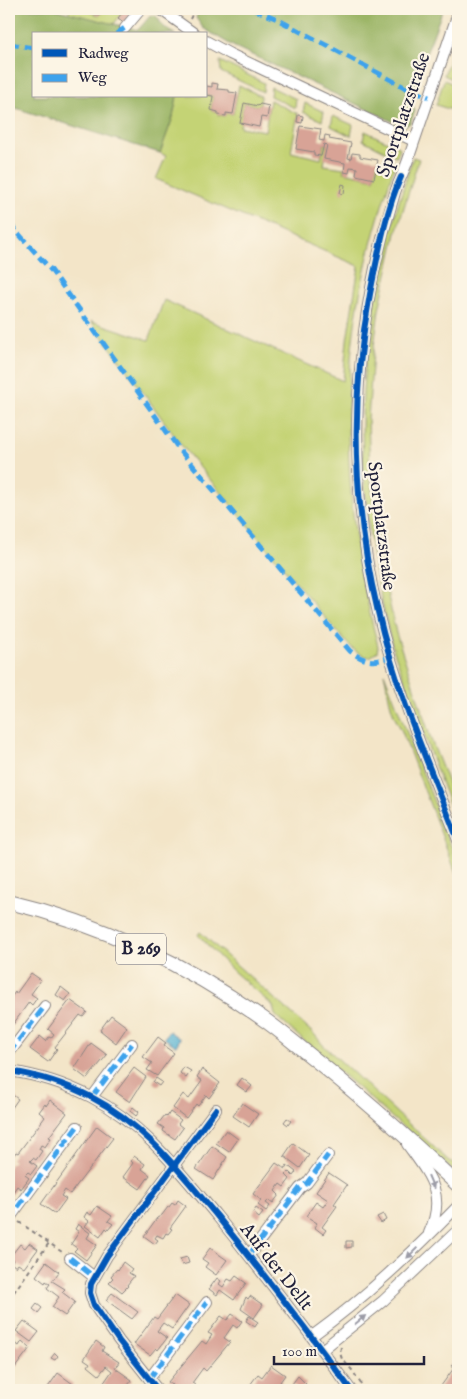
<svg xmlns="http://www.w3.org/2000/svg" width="467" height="1399" viewBox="0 0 467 1399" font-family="'IM FELL English',serif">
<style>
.green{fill:#c4d375;stroke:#737a58}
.forest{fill:#9bb566;stroke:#5e6c50}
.water{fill:#55b2d3;stroke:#3c6a87}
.building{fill:#d8a396}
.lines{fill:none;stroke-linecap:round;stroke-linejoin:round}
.minor-casing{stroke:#8a8482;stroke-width:12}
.major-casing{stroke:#8a8482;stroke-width:16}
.path{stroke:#8a8482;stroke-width:2;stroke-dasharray:4 4;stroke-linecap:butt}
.minor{stroke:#fff;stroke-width:10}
.major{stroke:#fff;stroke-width:14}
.quiet{stroke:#3ea2ec;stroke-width:5;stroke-dasharray:10 5;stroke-linecap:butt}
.cycleway-casing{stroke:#fcf5e5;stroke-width:9}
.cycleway{stroke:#0057b8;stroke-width:6}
.oneway{fill:#9c9ca7}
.labels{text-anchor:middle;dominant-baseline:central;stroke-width:4.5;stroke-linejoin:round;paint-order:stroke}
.shield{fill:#fcf5e5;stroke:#63616e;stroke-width:1}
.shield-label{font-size:18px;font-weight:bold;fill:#22223b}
.street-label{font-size:19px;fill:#22223b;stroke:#fcf5e5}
</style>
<rect width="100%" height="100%" fill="#fcf5e5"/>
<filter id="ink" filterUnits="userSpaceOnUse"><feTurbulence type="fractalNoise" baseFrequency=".02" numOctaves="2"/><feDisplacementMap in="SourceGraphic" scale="10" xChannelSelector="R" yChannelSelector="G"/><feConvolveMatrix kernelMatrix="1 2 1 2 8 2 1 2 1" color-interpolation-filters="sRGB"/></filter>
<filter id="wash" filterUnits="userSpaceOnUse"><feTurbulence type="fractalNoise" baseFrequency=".0096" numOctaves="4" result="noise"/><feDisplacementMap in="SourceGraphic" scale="20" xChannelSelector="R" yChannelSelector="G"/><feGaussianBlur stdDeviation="1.12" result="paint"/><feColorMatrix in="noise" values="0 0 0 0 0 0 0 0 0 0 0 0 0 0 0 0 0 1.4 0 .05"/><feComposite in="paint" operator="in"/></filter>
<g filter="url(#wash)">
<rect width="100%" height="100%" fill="#f3e5c8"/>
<!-- green -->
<path class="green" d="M70 9H85L99 16 104 9H125L114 24 68 13Z
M458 36V82L444 75Z
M220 61 264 83 263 92 221 72Z
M444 80 458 86V107L452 110 436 105Z
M239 85 261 96 260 104 258 106 244 103 240 127 265 131 270 100 298 114 291 152 321 159 324 144 327 145 324 165 344 168V172L374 179 377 161 384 162 387 156 396 162C384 198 372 236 364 274 337 397 346 525 378 646L377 652 370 657C358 656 351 647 343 639L182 446 91 321 149 340 164 300 343 381 347 340 359 266 156 179 166 156 160 153 173 117 177 96H206V95L213 96 211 110 218 112V115L225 116 226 113 233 114Z
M271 87 296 99 295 108 270 96Z
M305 103 324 112 322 121 303 112Z
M333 116 353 125 351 136 331 126Z
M365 131 400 148 397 157 363 140Z
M413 157 419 159 396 233 379 310 373 353 368 419 370 472 379 554 396 633 432 742 458 808V826C440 780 423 734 407 687 401 670 393 652 389 633 363 528 353 418 372 311 381 258 397 208 413 157Z
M384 673 458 864V878L401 729C389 710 389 694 384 673Z
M200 932 315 1035 322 1044 449 1161 458 1165V1175L288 1027 275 1015 273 1006 232 970 198 935Z"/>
<!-- forest -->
<path class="forest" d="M9 9H54L138 30 151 15C159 15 158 20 163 26 166 29 171 31 175 34H34V96H177L173 117 160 153 9 106Z
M199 9H443L409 99 415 111 410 123 405 126 398 124 233 46 203 28 196 18Z"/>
<!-- water -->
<path class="water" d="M169 1031 180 1039 176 1046 164 1038Z"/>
<g id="blocks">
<!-- building -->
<path class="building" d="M88 9H104L99 16Z
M125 9H135L125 23 118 18Z
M212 83 218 84 217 89 229 90V92L237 93 233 114 226 113V116L218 115V112L211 110 213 96 206 95V86L212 87Z
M244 103 258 106 260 104 269 106 267 118 261 117 259 127 240 123Z
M298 115 303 116 302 123 297 122Z
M300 126 321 129 319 140 324 141 325 135 330 136 329 139 351 143 348 158 351 159 352 153 360 154V157L378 160 374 179 356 175 357 168 350 167 349 173 344 172 345 163 324 159 327 145 324 144 321 156 314 155V152L296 149Z
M342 184 345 185 344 194 340 193Z
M31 973 41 980 31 994 37 998 32 1005 29 1002 9 1030V1000L15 992 16 994Z
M61 987 70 994 65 1001 56 995Z
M70 1000 87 1012 83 1017 80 1015 55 1047 57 1049 48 1062 30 1049 40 1036 46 1041 49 1037 51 1038 54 1034 48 1029Z
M111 1015 127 1027 116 1043 100 1030Z
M158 1037 166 1043 164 1046 174 1053 157 1076 147 1070 152 1063 143 1057Z
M91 1043 107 1055 87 1079 74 1069Z
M184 1067 191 1071 186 1078 180 1073Z
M134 1068 146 1077 130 1102 116 1092Z
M202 1069 220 1083 209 1098 206 1095 198 1106 196 1104 186 1118 173 1108 183 1094 189 1099 202 1081 197 1077Z
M156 1078 162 1082 159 1086 153 1082Z
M242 1078 252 1086 247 1092 237 1085Z
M10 1093 18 1099 9 1112V1094Z
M50 1100 67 1113 49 1137 51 1138 45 1147 41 1145 39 1149 42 1151 36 1160 33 1158 30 1161 37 1166 31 1174 28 1172 25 1175 29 1178 21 1189 17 1186 9 1198V1165L14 1161 11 1159 16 1152 18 1153 45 1117 39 1112 45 1104 46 1106Z
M242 1103 258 1114 249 1127 233 1116Z
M133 1107 139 1112 136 1116 130 1111Z
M170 1112 181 1120 178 1124 183 1128 175 1139 163 1131 164 1128 158 1124 165 1115 167 1117Z
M287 1118 291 1121 288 1125 284 1122Z
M97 1126 113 1138 70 1194 65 1190 61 1196 66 1199 55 1214 41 1204Z
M226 1130 238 1139 229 1152 216 1143Z
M293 1143 309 1155 300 1168 284 1156Z
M212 1146 227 1157 213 1180 196 1169Z
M134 1156 145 1164 142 1169 150 1175 140 1189 123 1177 133 1163 131 1161Z
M276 1163 285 1169 287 1165 296 1172 293 1176 289 1172 286 1175 290 1179 284 1187 280 1184 275 1191 279 1195 273 1203 269 1200 266 1203 270 1206 266 1211 258 1205 261 1200 253 1194Z
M329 1173 347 1185 334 1204 337 1206 322 1227 326 1230 323 1234 314 1227 317 1223 306 1216 316 1202 323 1207 328 1200 316 1192Z
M178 1200 186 1206 170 1228 172 1229 168 1234 166 1233 163 1238 157 1235 155 1238 158 1240 155 1244 144 1236 157 1218 162 1215 168 1207H169L172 1203 175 1205Z
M97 1206 112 1216 108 1221 113 1224 108 1230 106 1228 100 1237 85 1226 89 1221 84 1217 87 1212 91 1215Z
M256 1208 263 1213 259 1218 253 1213Z
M383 1214 386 1220 381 1223 377 1217Z
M78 1224 90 1233 87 1238 97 1245 86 1260 74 1251 77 1248 71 1244 79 1232 75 1229Z
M346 1241H352V1247L346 1248Z
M29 1243 38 1249 24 1268 18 1264 16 1267 11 1263 13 1260 10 1257 20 1244 25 1248Z
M210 1248 227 1260 216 1275 205 1267 208 1263 202 1259Z
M187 1257 189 1263 182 1265 180 1259Z
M46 1262 59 1272 52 1281 65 1289 62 1292 75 1302 65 1316 52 1307 59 1297 47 1288 50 1284 46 1281 45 1283 36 1276Z
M123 1262 132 1269 129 1273 134 1276 127 1285 128 1286 122 1292 109 1282 113 1278 111 1276 117 1269 118 1270Z
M236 1276 246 1283 234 1300 220 1290 217 1295 209 1289 217 1278 221 1281 219 1284 223 1287 228 1279 232 1281Z
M112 1293 138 1312 132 1319 106 1300Z
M175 1295 189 1305 172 1329 163 1323 157 1331 167 1338 158 1350 156 1348 150 1355 134 1344 154 1317 157 1319Z
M250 1296 263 1305 254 1318 241 1309 246 1297 248 1299Z
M37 1304 42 1308 38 1313 33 1309Z
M232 1314 242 1321 237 1328 233 1325 224 1338 230 1342 206 1371 203 1368 192 1383 195 1385 191 1390H179L168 1382 202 1341 206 1344 212 1335 208 1333 221 1316 227 1320Z
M249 1316 258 1322 255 1327 246 1321Z
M24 1321 39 1332 31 1342 16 1331Z
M22 1341 30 1348 14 1369 12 1368 9 1373V1349L15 1343 19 1346Z
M96 1341 104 1347 102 1351 119 1362 115 1368 132 1380 124 1390H112L103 1384 112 1371 106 1366 99 1375 88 1366 90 1363 84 1359Z
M55 1353 58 1356 55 1360 51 1358Z
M454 1362 458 1365V1390H438L454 1368 451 1366Z
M271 1365 285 1375 280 1382 284 1385 281 1390 275 1387 273 1390H251L253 1387 250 1385 258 1374 262 1377Z
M58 1373 73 1384 69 1390H46Z
M298 1376 306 1384 301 1390H297L295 1389 296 1387 292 1384Z"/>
</g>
</g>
<g filter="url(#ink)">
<use href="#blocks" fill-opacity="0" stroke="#8a8482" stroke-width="1"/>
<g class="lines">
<!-- minor casing -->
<g class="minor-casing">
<path id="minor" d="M160 9 195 34
M458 13C441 62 425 111 408 160 404 172 397 184 394 196 352 330 345 476 378 613 397 691 429 766 458 840
M125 28 141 9
M206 41 230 54 414 141
M9 1053 45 1006
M9 1071C37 1075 66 1084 91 1097 144 1124 180 1172 217 1216 263 1273 308 1331 351 1390
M92 1097 132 1044
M407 1144C429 1175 447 1194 429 1233
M9 1219 77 1127
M249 1255 300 1188 307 1183 328 1155
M70 1258 94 1277
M312 1336C366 1297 411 1254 458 1206
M322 1350 383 1301 458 1230
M149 1379 207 1302
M158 1390 119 1341 94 1305 90 1293 91 1284 107 1256 216 1109"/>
</g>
<!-- major casing -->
<g class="major-casing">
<path id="major" d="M9 902C99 923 187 965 262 1018 278 1029 292 1041 307 1053 360 1095 409 1139 458 1185"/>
</g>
<!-- path -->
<path class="path" d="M190 19 195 9
M455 849 458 858
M19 1222 62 1252
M9 1299 49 1243
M341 1347 340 1353 342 1359 352 1370 365 1390"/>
<!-- minor -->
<use href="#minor" class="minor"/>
<!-- major -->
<use href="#major" class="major"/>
<!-- quiet -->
<path class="quiet" d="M253 9 275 18 410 90 429 97
M116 34 125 28
M9 44 34 48
M9 223 51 270 179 449 350 651C365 662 373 663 390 657
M9 1053 45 1006
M92 1097 132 1044
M9 1219 77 1127
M249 1255 300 1188 307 1183 328 1155
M70 1258 94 1277
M149 1379 207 1302"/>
<!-- cycleway casing -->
<g class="cycleway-casing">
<path id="cycleway" d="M401 177C386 209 377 259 370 294 350 399 353 508 378 612 396 691 429 765 458 840
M9 1071C37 1075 66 1084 91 1097 144 1124 180 1172 217 1216 263 1273 308 1331 351 1390
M158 1390 119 1341 94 1305 90 1293 91 1284 107 1256 216 1109"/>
</g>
<!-- cycleway -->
<use href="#cycleway" class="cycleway"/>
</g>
<!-- one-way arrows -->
<defs><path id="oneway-solid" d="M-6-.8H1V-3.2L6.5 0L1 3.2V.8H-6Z" transform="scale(1.25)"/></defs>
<g class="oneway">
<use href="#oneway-solid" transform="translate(431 1182) rotate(67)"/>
<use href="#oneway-solid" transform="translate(412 1253) rotate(136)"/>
<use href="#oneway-solid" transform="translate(360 1320) rotate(-39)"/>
</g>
</g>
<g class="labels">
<!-- shield labels -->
<rect class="shield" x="116" y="933.5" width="50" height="31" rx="4"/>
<g class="shield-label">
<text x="141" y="949">B 269</text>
</g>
<!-- street labels -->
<g class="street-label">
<text transform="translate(404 115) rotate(-71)">Sportplatzstraße</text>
<text transform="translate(381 526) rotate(83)">Sportplatzstraße</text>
<text transform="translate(276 1267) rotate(52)">Auf der Dellt</text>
</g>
</g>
<!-- margin -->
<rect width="467" height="1399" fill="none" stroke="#fcf5e5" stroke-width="30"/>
<!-- legend -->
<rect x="32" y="32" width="175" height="65" fill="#fcf5e5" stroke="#a5a1a1"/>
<rect x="42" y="49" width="25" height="8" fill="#0057b8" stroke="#a5a1a1"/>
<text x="78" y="58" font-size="15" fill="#22223b">Radweg</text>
<rect x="42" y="74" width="25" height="8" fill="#3ea2ec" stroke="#a5a1a1"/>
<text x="78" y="82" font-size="15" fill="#22223b">Weg</text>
<!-- scale -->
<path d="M274 1356v8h150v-8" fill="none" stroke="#22223b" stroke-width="2.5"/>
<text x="282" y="1356" font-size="15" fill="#22223b" stroke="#fcf5e5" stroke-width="4" paint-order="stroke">100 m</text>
</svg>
